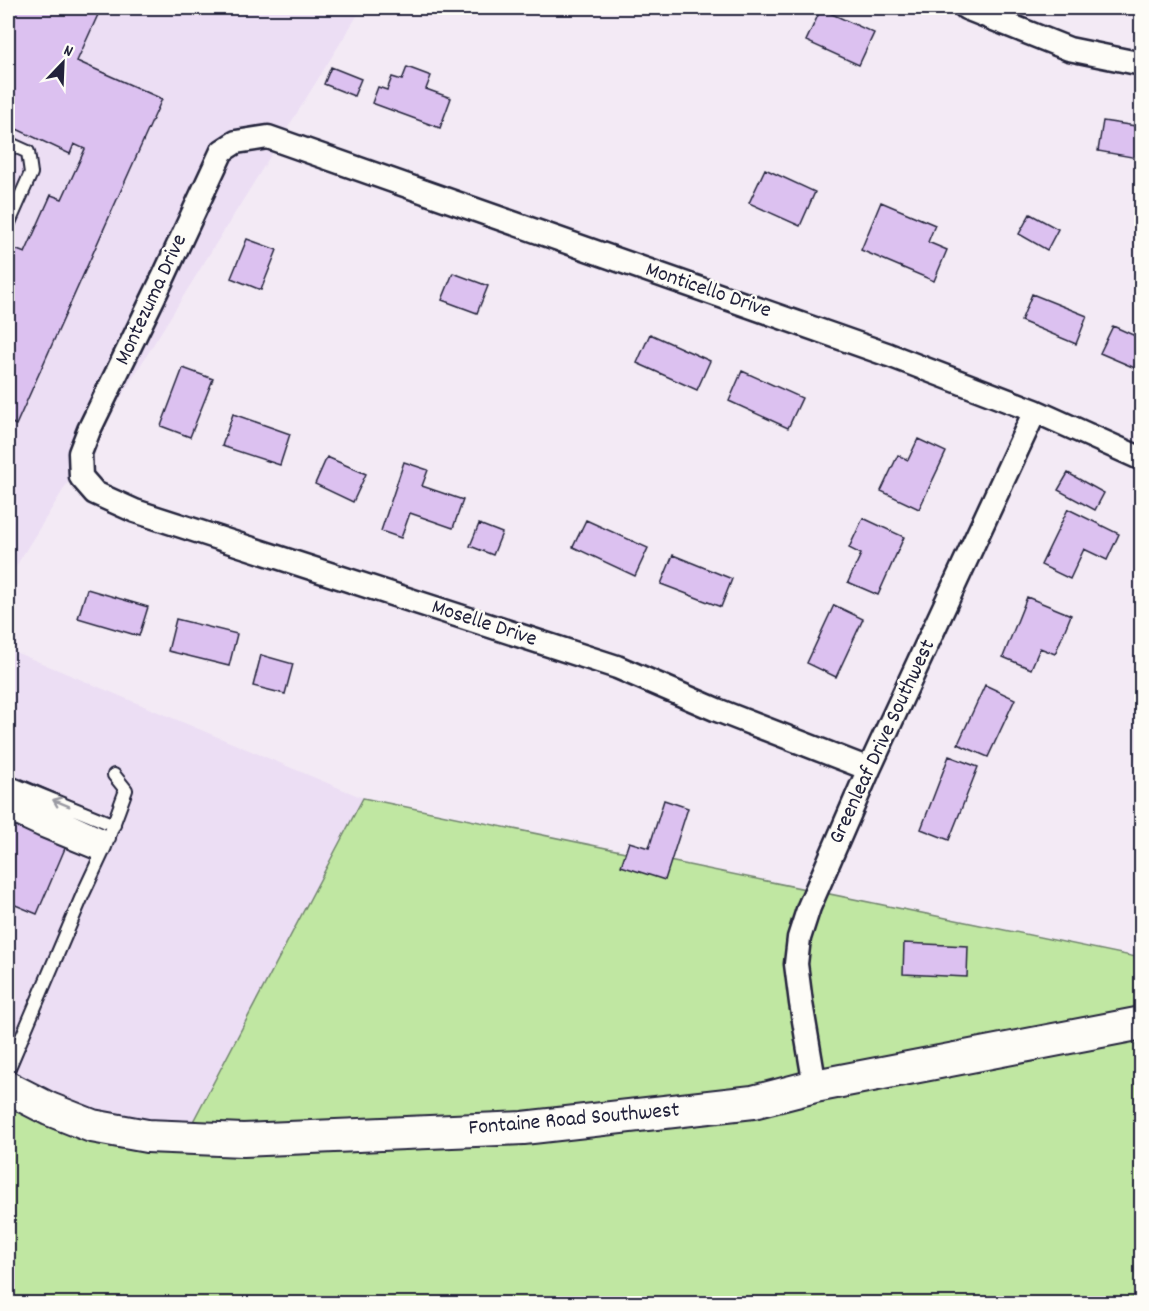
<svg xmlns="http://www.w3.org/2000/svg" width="1149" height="1311" viewBox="0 0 1149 1311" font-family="Dekko,sans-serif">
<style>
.built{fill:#ecdef4}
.green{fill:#c0e7a2;stroke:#71846e;stroke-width:1.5}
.building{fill:#dcc1f0;stroke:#22223b;stroke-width:1.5}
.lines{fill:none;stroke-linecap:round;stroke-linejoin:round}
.service-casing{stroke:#22223b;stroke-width:16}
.minor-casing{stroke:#22223b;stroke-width:27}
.secondary-casing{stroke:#22223b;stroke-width:36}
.service{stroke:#fdfcf7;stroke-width:12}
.minor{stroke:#fdfcf7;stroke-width:22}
.secondary{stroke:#fdfcf7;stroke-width:32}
.oneway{stroke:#9a9aa2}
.labels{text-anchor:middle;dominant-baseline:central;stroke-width:5;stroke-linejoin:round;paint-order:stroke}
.street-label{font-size:22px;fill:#22223b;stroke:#fdfcf7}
</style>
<rect width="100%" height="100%" fill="#f3eaf5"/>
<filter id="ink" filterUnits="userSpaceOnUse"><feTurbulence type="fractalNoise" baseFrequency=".0167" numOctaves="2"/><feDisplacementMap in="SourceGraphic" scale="12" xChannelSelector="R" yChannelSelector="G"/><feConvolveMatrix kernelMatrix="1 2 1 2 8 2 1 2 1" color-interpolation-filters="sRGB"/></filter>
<g filter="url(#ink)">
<!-- built -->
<path class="built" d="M8 8H362L8 579Z
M8 649 363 798 188 1131 19 1093 8 1088Z"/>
<!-- green -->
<path class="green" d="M363 798 1141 958V1303H8V1088L19 1093 188 1131Z"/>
<!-- building -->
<path class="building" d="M8 8H101L77 61 162 99 16 425 8 421V258L12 248 25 253 51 195 62 199 85 149 74 144 70 154 8 125Z
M821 9 874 33 859 65 806 41Z
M331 67 361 79 354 96 324 84Z
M407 67 431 76 426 89 451 98 440 128 372 103 378 87 387 90 392 77 402 80Z
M1103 121 1142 127 1137 158 1098 151Z
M765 169 815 192 800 226 749 203Z
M881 202 935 225 928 242 947 250 934 281 861 250Z
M1030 214 1058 229 1047 250 1019 234Z
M247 239 277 250 261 290 231 278Z
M453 273 488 286 477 313 442 300Z
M1032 294 1087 316 1076 344 1021 321Z
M1113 326 1142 339V371L1100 353Z
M650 334 710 361 697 390 637 363Z
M183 368 213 379 190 437 161 426Z
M742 371 802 398 788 428 729 401Z
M233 414 290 434 280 465 222 446Z
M918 439 946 452 919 509 881 491 898 455 908 460Z
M327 457 366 474 353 502 315 484Z
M404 462 428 470 422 486 463 500 453 528 410 513 401 538 381 531Z
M1068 473 1104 493 1095 510 1058 490Z
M1068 509 1119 534 1107 560 1084 549 1070 579 1041 565Z
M863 518 904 537 878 595 848 582 861 554 849 548Z
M586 520 648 548 635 576 573 547Z
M479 524 502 533 493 555 470 546Z
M673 555 732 579 721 607 661 584Z
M87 589 148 607 139 636 78 618Z
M1027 597 1071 615 1055 654 1040 648 1031 669 1003 657Z
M834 605 863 619 836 677 807 663Z
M176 619 237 634 229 666 168 651Z
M261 655 293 664 285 694 253 686Z
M985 685 1015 699 988 757 958 744Z
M949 756 978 767 949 840 921 829Z
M22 779 55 793 38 835 66 846 37 914 13 904 9 914 8 913V813Z
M664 800 688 808 665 880 621 866 629 842 649 848Z
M1139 907H1142V940H1138Z
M904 943 968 946 967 977 903 974Z"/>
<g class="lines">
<!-- service casing -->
<g class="service-casing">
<path id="service" d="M8 143 28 152 31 173 8 225
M8 782 114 825
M8 794 48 810 109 838
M8 806 105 847
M8 815 40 830 101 855
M8 1070 83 894 105 847 126 790 114 775"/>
</g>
<!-- minor casing -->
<g class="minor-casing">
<path id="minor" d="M966 8 1069 49 1142 64
M869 769 717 710 617 667 135 511 95 493 81 477 80 453 89 430 164 276 222 151 236 142 268 137 889 355 1035 411 1142 459
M815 1086 801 1003 796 964 799 938 809 907 869 769 1035 411"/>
</g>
<!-- secondary casing -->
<g class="secondary-casing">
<path id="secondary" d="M8 1088 49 1109 92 1126 147 1136 243 1140 523 1128 753 1102 815 1086 1142 1023"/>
</g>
<!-- service -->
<use href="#service" class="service"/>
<!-- minor -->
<use href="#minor" class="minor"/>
<!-- secondary -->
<use href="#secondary" class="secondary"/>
</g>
<!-- one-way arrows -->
<defs><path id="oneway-shaft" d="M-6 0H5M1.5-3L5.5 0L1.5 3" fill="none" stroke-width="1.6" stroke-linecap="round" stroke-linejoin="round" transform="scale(1.5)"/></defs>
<use class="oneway" href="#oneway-shaft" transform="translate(61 803) rotate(-158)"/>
</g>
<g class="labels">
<!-- street labels -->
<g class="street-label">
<text transform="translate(708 291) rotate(19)">Monticello Drive</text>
<text transform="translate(152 300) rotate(-65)">Montezuma Drive</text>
<text transform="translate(484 624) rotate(18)">Moselle Drive</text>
<text transform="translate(883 742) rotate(-65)">Greenleaf Drive Southwest</text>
<text transform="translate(574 1120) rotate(-5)">Fontaine Road Southwest</text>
</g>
</g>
<!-- margin -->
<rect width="1149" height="1311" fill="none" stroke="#fdfcf7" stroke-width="30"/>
<rect x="15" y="15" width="1119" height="1281" fill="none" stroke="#22223b" stroke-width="2" filter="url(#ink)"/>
<!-- north arrow -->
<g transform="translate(63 63) rotate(23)" stroke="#fdfcf7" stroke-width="4.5" paint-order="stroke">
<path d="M0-4.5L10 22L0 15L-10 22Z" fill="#22223b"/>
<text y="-9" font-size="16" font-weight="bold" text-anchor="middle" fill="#22223b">N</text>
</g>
</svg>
